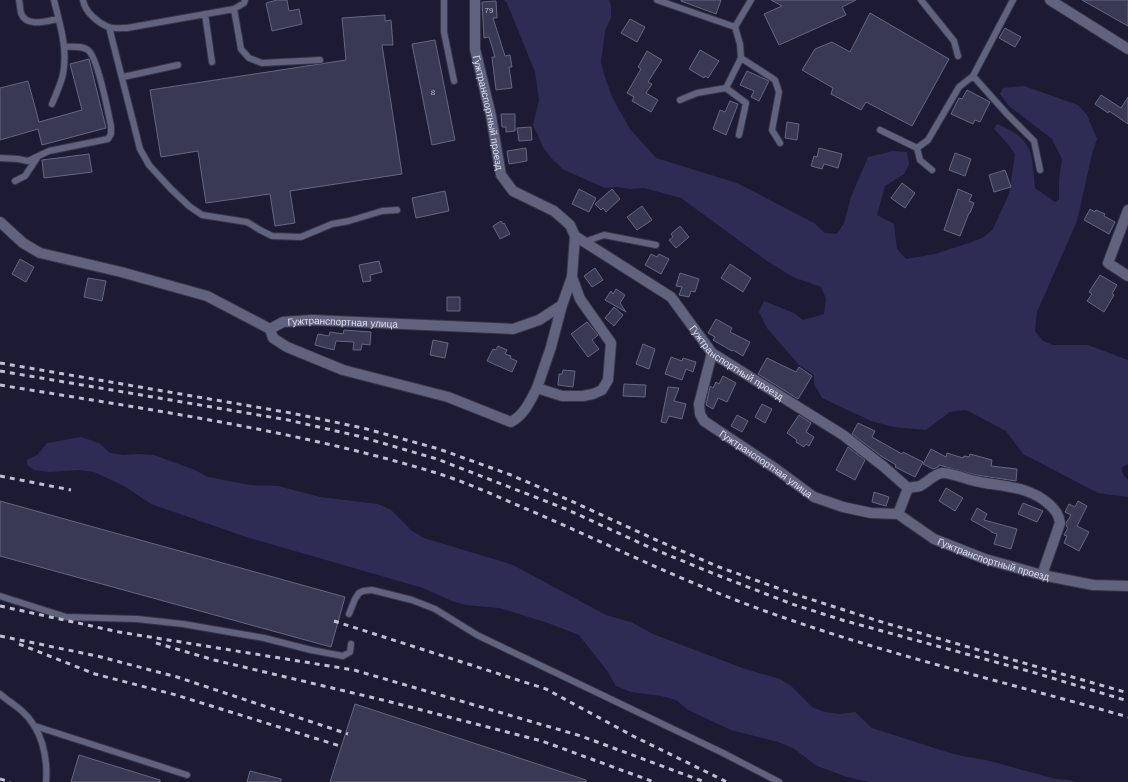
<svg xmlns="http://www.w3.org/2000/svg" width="1128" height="782" viewBox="0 0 1128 782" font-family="Helvetica,sans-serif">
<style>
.green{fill:#2e2c54}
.building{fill:#393953;stroke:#656682}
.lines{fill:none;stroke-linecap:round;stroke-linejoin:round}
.lane-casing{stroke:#363549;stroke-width:8}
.street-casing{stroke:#363549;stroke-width:12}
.lane{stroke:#61627e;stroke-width:6}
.street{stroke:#61627e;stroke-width:10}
.rail{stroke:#bebfd0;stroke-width:3;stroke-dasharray:5 5;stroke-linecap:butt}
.labels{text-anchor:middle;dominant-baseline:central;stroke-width:4;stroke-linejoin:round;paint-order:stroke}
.number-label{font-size:8px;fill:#b4b5c7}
.street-label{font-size:10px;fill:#dddeee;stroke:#070711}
</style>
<rect width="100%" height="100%" fill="#1c1b33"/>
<!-- green -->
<path class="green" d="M504 0H609L611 6V18L605 31 601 62 604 74 612 97 630 129 656 158 737 183 814 223 825 233 837 234 844 223 851 197 868 157 893 151 907 152 909 164 904 174 885 186 877 215 894 224 897 249 906 259 935 254 972 242 984 237 993 229 1009 194 1015 154 1007 143 994 129 997 124C1009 129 1023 136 1029 149 1033 158 1034 178 1035 188L1055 202 1059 199V179L1062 159 1052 139 1009 106 1000 94 1003 88 1024 86 1078 105 1087 115 1097 139 1092 154 1077 221 1037 312 1035 331 1043 341 1053 345H1088L1128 360V464L1122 467C1121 474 1124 475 1128 480V497L1098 493 1023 454 1006 431 966 410 950 412 926 430 894 427 871 421 822 398 814 384V375L799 365 767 328 759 312 764 301 794 313 803 320 824 314 826 299 821 287 793 277 767 261 681 198 644 188 630 189 617 187 605 188 564 170 553 160 544 149 533 125 539 100 535 72 507 3Z
M81 437 99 443 110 453 124 455 138 454 154 455 195 470 208 477 250 485 278 486 320 497 378 504 391 510 412 531 424 538 513 565 606 615 631 622 653 634 745 669 780 679 791 686 812 707 825 712 839 714 855 712 872 728 950 753 967 757 986 760 1056 779 1069 780 1076 782H869L847 777 817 766 793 748 778 742 731 730 688 710 676 700 661 696 631 692 616 686 608 672 579 635 545 622 499 608 466 605 452 601 423 588 246 537 151 504 124 486 94 472 79 470 49 472 34 470 27 465V460L37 455 47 443Z"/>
<!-- building -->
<path class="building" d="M277 0H287L289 11 299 9 302 24 272 31 266 3Z
M681 0H721L716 14 681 1Z
M771 0H856L842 7 846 15 779 45 764 14 782 6Z
M1082 0H1128V26Z
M496 1 497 18H493L505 56 510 55 512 67H509L512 88 496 90 492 57H495L489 37 484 38 482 2Z
M870 13 949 59 912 126 866 102 861 110 831 94 833 88 802 70 815 49 832 42 850 52Z
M385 15V21L391 20 393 45H382L402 174 290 191 295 223 275 226 270 194 206 203 198 151 161 157 150 90 346 60 342 18Z
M630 19 645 27 637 42 621 33Z
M1005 28 1021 37 1015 47 999 38Z
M435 40 455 140 432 145 412 44Z
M700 50 719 61 708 78 705 76 704 78 689 69Z
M647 51 662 60 648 82 652 84 646 93 658 100 651 112 632 101 634 97 627 93 641 69 638 67Z
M89 59 106 128 42 145 38 129 0 140V88L28 81 39 122 82 110 70 64Z
M747 71 769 81 759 101 751 97 754 91 740 85Z
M967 90 990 102 980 122 975 120 973 124 951 114 959 98 962 99Z
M1101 95 1121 108 1128 97V124L1109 111 1108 113 1095 104Z
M730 101 738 104 726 135 713 129 720 110 725 112Z
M501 114H515V131L506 132V127H502Z
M787 122 799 124 797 140 785 138Z
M531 127 532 140 519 141 517 128Z
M526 148 527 161 509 164 507 151Z
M819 148 842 154 838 168 824 164 822 169 811 166 814 156 817 157Z
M955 153 971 159 965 176 949 170Z
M89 154 92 172 44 178 42 160Z
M1005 170 1011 187 994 192 989 175Z
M902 183 915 193 905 208 891 198Z
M579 189 596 198 589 212 572 204Z
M612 189 620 199 606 212 603 208 601 210 595 204Z
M958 189 972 195 969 201 974 203 970 213H969L960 236 944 230Z
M445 191 449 211 416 218 412 198Z
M642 206 652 220 637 230 627 217Z
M1090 209 1095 212 1096 210 1105 214 1104 216 1115 222 1109 234 1084 220Z
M501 221 503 224 504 223 510 234 500 239 493 226Z
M680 226 689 237 676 248 669 240 673 237 671 234Z
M651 254 657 257 659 254 669 259 661 274 645 265Z
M20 259 34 267 26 282 12 274Z
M379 261 382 272 370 275 371 281 363 282 359 265Z
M730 264 751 278 743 292 721 278Z
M595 268 603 280 592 287 584 276Z
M680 273 699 279 695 292 691 291 689 297 679 295 682 287 676 286Z
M1100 275 1117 285 1112 294 1114 295 1104 312 1087 301 1092 294 1089 292Z
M88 278 106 281 102 301 84 297Z
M616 289 625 295 620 303 626 312 605 300 611 291 613 294Z
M447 297H460V311H447Z
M614 307 623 315 614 326 605 318Z
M716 319 732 328 730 332 750 342 743 356 733 350 732 351 713 340 715 337 708 333Z
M587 322 598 335 592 340 599 349 588 357 571 334Z
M344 330 371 332 370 345 362 344 361 350H353L354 342 336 341 334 350 315 345 318 334 329 336 330 332 343 334Z
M433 340 448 343 445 358 430 355Z
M643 344 655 349 649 369 636 364Z
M498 346 507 350 505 354 511 356 510 358 517 361 512 372 487 361 493 349 496 350Z
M671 357 682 361 683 358 696 362 693 372 686 369 682 380 665 374Z
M767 358 796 372 799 367 812 376 798 399 758 374Z
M563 370 575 371 573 387 558 385 559 374H562Z
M723 376 736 383 727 402 718 398 713 409 706 405 710 386 713 388 716 382 719 384Z
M624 384 646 385 645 397 623 396Z
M668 387 679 388 674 401 686 404 682 419 669 416 666 423 661 422Z
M762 404 772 409 765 423 755 417Z
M737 415 748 421 742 432 731 426Z
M799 415 811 423 806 432 814 437 809 446 806 444 804 447 796 442 797 440 787 433Z
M858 423 875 431 872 437 902 454 903 452 923 462 915 477 895 467 896 465 881 456 852 434Z
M848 447 865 460 855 480 836 470Z
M931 449 946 457 947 453 963 458 964 456 969 457 970 454 992 460 991 466 1017 469 1016 481 976 475 939 465 938 467 933 469 923 464Z
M946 488 963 498 955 511 939 501Z
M874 492 889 497 886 506 872 502Z
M0 501 345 597 331 647 0 556Z
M1078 501 1087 506 1077 526 1089 532 1079 551 1064 543 1067 536 1064 535 1068 528 1066 526V523L1071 515 1065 512 1069 504 1075 507Z
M1023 503 1043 511 1037 522 1018 514Z
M977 508 987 514 984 520 1017 529 1011 549 994 544 997 534 991 532V531L971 520Z
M355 704 586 780V782H330Z
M79 755 160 780V782H71Z
M250 771 281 779V782H247Z"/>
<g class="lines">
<!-- lane casing -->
<g class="lane-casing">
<path id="lane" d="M19 0C20 4 20 9 21 13 26 28 47 21 58 19
M83 0C85 12 97 22 108 27 113 29 122 28 127 28L234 9 244 3 245 0
M444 0V32L454 81
M657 0 735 27
M921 0 954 41 958 56
M234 9 241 49 249 58 262 63 320 60
M205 14 212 62
M109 27 140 149 149 165 171 189 189 206 202 215 247 222 260 230 272 236 301 237 332 224 349 221 382 211 397 210
M741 58 775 80 779 92 772 130 780 143
M973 76 1007 114 1034 141 1040 170
M123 77 178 65
M726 88 746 103 739 135
M680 100 697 93 726 88 741 58 740 44 735 27 751 0
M52 104C56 94 61 84 63 74 68 49 60 25 54 0
M880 130 917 148 920 160 932 170
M917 148 928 140 959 87 973 76 1013 0
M0 158 18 159 28 161 49 151 108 139 111 134V126C108 111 98 60 89 51 83 45 72 47 64 47
M15 181 25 176 37 158
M584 242 604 235 656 245
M0 596 66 617 137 619 183 624 264 638 311 650 343 656 350 652 351 644
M349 614 355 599 359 593 363 591 372 590 412 600 435 609 477 635 723 753 779 782
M0 694C7 700 15 705 22 711 42 729 48 757 46 782
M35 726 187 775"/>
</g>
<!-- street casing -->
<g class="street-casing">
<g id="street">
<path id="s1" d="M475 0V49L491 116 501 175 513 191 554 211 570 225 575 236 671 297 712 353 843 435 883 466 908 488 898 514 934 539 985 559 1042 575 1093 585 1128 586"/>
<path d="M1050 0 1128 49"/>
<path d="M1128 210 1108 263 1128 276"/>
<path id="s2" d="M0 222 23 243 40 253 121 272 207 296 270 329 283 322 312 320 513 329 539 320 562 305 572 277 575 236"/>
<path d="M562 305 551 347 537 388 562 396H583L593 394 602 390 608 380 611 343 580 299 572 277"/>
<path d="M270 329 273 338 287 347 343 370 448 397 511 422C525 414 530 401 537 388"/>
<path id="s3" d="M712 353 699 404 700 414 704 421 776 469 814 497 843 507 871 513 898 514"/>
<path d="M908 488C912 487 917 487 920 486 928 482 934 474 942 473 949 472 966 479 975 481 1002 487 1028 485 1050 505 1056 511 1059 515 1060 523L1042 575"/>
</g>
</g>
<!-- lane -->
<use href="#lane" class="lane"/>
<!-- street -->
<use href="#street" class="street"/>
<!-- rail -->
<path class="rail" d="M0 363 291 413 363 428 439 449 511 475 569 500 654 539 719 567 794 594 885 623 1128 693
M0 371 288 420 358 436 437 459 566 509 651 548 717 575 792 604 842 620 1032 672 1128 701
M0 385C144 409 290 429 430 471 461 480 494 495 524 508 586 534 646 564 708 589 844 645 988 677 1128 717
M0 476 71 490
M0 606 119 632 354 670 581 736 705 782
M334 621 546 689 633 736 727 782
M0 636 97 656 177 677 348 734
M156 643 214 660 387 701 542 741 654 782
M19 644 95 674 176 695 340 746
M0 779 10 782"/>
</g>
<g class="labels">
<!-- number labels -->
<g class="number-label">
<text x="489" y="10">79</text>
<text x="433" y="92">8</text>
</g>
<!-- street labels -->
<g class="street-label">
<text stroke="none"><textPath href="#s1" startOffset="114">Гужтранспортный проезд</textPath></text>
<text stroke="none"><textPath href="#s2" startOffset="369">Гужтранспортная улица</textPath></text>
<text stroke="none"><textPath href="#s1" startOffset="485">Гужтранспортный проезд</textPath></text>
<text stroke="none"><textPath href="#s3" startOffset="146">Гужтранспортная улица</textPath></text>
<text stroke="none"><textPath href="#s1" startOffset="833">Гужтранспортный проезд</textPath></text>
</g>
</g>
</svg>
